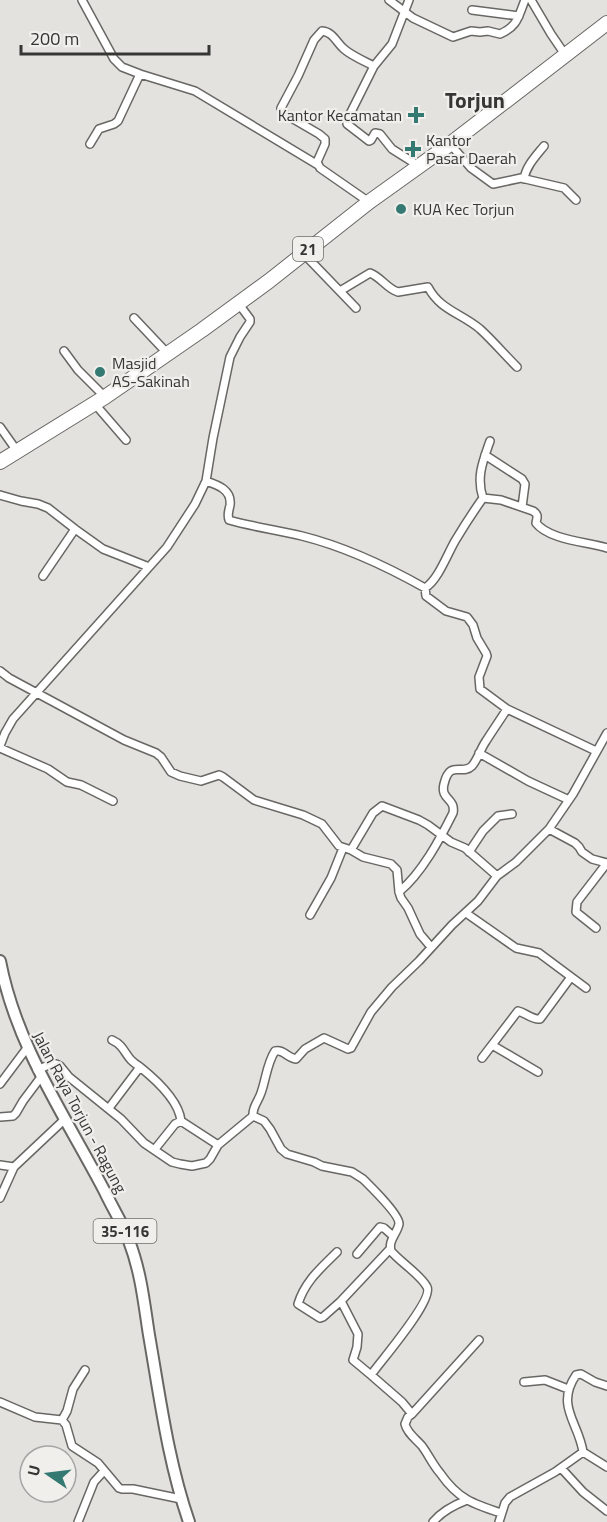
<svg xmlns="http://www.w3.org/2000/svg" width="607" height="1522" viewBox="0 0 607 1522" font-family="'Titillium Web',sans-serif">
<style>
.lines{fill:none;stroke-linecap:round;stroke-linejoin:round}
.street-casing{stroke:#686764;stroke-width:10}
.primary-casing{stroke:#686764;stroke-width:14}
.highway-casing{stroke:#686764;stroke-width:16}
.street{stroke:#fff;stroke-width:7}
.primary{stroke:#fff;stroke-width:10}
.highway{stroke:#fff;stroke-width:14}
.poi-dot{fill:#347a72;stroke:#f1efec;stroke-width:2}
.labels{text-anchor:middle;dominant-baseline:central;stroke-width:4.5;stroke-linejoin:round;paint-order:stroke}
.shield{fill:#f1efec;stroke:#6e6e6c;stroke-width:1.5}
.shield-label{font-size:15px;font-weight:bold;fill:#363635}
.poi-label{font-size:16px;fill:#363635;stroke:#f1efec;text-anchor:start}
.street-label{font-size:16px;fill:#363635;stroke:#f1efec}
.district-label{font-size:22px;font-weight:bold;fill:#363635;stroke:#f1efec}
</style>
<rect width="100%" height="100%" fill="#e3e2df"/>
<g class="lines">
<!-- street casing -->
<g class="street-casing">
<path id="street" d="M82 0 114 59 122 67 140 74 118 121 114 124 99 129 90 144
M389 0 413 18 453 37 471 31 480 32 488 31 500 34C518 26 518 17 525 0
M409 0 392 44 374 66 347 120V124L369 141 371 140 375 133 380 134 392 149 419 166
M531 0 551 34 566 56
M472 10 519 16
M140 74 195 91 318 165
M450 144 471 168 493 184 521 178 564 188 576 200
M524 179C526 166 536 156 544 146
M369 202 320 168 317 162 325 144V139L319 134 283 113 281 108 298 76 314 40 322 31C333 32 336 42 344 49 352 56 364 61 374 66
M303 253 356 308
M340 291 370 273C381 277 387 289 398 292L428 287C440 310 461 313 480 329 493 341 505 355 517 367
M134 318 168 354
M64 351 78 370 105 397
M94 403 126 440
M0 427 17 451
M485 455 522 479 525 484 522 507
M206 481C218 485 232 490 230 505 229 511 227 514 229 520 253 527 278 530 302 536 346 547 386 566 425 588 438 580 447 555 455 541 464 526 473 512 483 498L501 500 533 511C539 515 537 517 536 523 549 540 588 542 607 548
M0 495 21 501 38 504 48 508 75 529 103 549 149 567
M483 498C476 477 483 461 490 441
M43 576 75 529
M425 588 426 596 446 611 467 617 473 625 477 638 486 653 487 656 479 677 480 689 507 709
M0 671 9 678 124 740 156 753 161 757 171 772 180 776 201 781 219 775 223 777 254 800 303 815 322 824 339 846 351 850 363 857 391 864 397 870 399 892 401 898 408 908 420 934 431 947
M0 746 5 733 13 719 167 547 195 504 206 481 213 438 230 357 240 337 250 322V319L238 303
M0 748 48 769 67 782 81 785 113 801
M479 753 528 781 569 800
M549 829 575 843 579 847 582 852 592 859 607 863
M351 850 373 813 382 806 419 820 428 825 451 842 465 848 497 876
M469 852 483 831 498 816 512 814
M399 892C422 873 440 839 453 813 456 798 440 800 444 784 450 759 462 776 472 766 478 759 481 748 486 741 493 730 500 720 507 709L596 751
M466 913 516 948 539 953 586 988
M310 915 331 878 343 848
M596 928 576 912 577 902 607 863
M492 1045 538 1072
M482 1058 518 1011C526 1013 532 1020 540 1019L571 977
M140 1067C155 1079 179 1101 181 1121
M37 1070 51 1064H56L60 1066 69 1077 121 1119 144 1143 172 1162 180 1164 192 1166 206 1163 210 1159 218 1145 253 1116C252 1107 258 1102 261 1093 266 1079 267 1063 275 1051 283 1049 288 1058 296 1059L305 1049 324 1038 348 1049 351 1048 371 1012 392 987 419 961 452 925 478 901 497 876 516 862 549 829 573 794 607 733
M0 1084 27 1048
M109 1108 140 1067C137 1065 134 1063 131 1060 124 1052 123 1045 112 1040
M253 1116 264 1121 270 1129 281 1149 287 1154 314 1162 322 1166 352 1172 363 1179C370 1186 400 1215 399 1224 397 1234 388 1240 391 1251 400 1262 421 1275 427 1287 434 1300 380 1362 371 1375L402 1402 412 1414 408 1417 405 1424C407 1433 416 1439 422 1446 428 1454 433 1465 440 1473 458 1499 473 1504 501 1513
M0 1117 13 1116 16 1113 23 1101 41 1077
M155 1149 175 1124 181 1121 218 1145
M0 1165 14 1167 65 1119
M0 1198 14 1167
M337 1252C321 1268 305 1281 298 1304L320 1318 323 1317 341 1301 390 1249
M357 1254 380 1227 384 1228 393 1236
M341 1301 358 1334 357 1347 353 1360 371 1375
M524 1382 545 1380 568 1389
M0 1402 35 1417 62 1420 66 1425 72 1446 98 1463 119 1488 122 1489H133L181 1499
M412 1414 479 1340
M62 1420 67 1411 73 1389 85 1370
M583 1452 607 1467
M561 1468 583 1492 607 1511
M78 1522 94 1482 104 1471
M433 1522C442 1511 454 1505 467 1500
M499 1522 505 1503 510 1497 555 1472 583 1452C579 1423 555 1406 576 1375L581 1374 595 1382 607 1386"/>
</g>
<!-- primary casing -->
<g class="primary-casing">
<path id="primary" d="M0 961C16 1046 66 1117 105 1192 113 1209 123 1224 129 1241 141 1272 144 1303 149 1335 160 1398 168 1461 189 1522"/>
</g>
<!-- highway casing -->
<g class="highway-casing">
<path id="highway" d="M0 462 105 397 202 330 269 281 369 202 450 144 607 23"/>
</g>
<!-- street -->
<use href="#street" class="street"/>
<!-- primary -->
<use href="#primary" class="primary"/>
<!-- highway -->
<use href="#highway" class="highway"/>
</g>
<!-- markers -->
<g class="poi-dot">
<path d="M413 106h6v6h6v6h-6v6h-6v-6h-6v-6h6z"/>
<path d="M410 140h6v6h6v6h-6v6h-6v-6h-6v-6h6z"/>
<circle cx="401" cy="209" r="6"/>
<circle cx="100" cy="372" r="6"/>
</g>
<g class="labels">
<!-- shield labels -->
<g class="shield">
<rect x="293" y="237" width="30" height="24" rx="4.5"/>
<rect x="93.5" y="1219" width="63" height="24" rx="4.5"/>
</g>
<g class="shield-label">
<text x="308" y="249">21</text>
<text x="125" y="1231">35-116</text>
</g>
<!-- poi labels -->
<g class="poi-label">
<text x="402" y="115" text-anchor="end">Kantor Kecamatan</text>
<text x="426" y="140">Kantor<tspan x="426" dy="18">Pasar Daerah</tspan></text>
<text x="413" y="209">KUA Kec Torjun</text>
<text x="112" y="363">Masjid<tspan x="112" dy="18">AS-Sakinah</tspan></text>
</g>
<!-- street labels -->
<g class="street-label">
<text transform="translate(80 1112) rotate(62)">Jalan Raya Torjun - Ragung</text>
</g>
<!-- district labels -->
<g class="district-label">
<text x="475" y="100">Torjun</text>
</g>
</g>
<!-- north arrow -->
<g transform="translate(48 1474) rotate(284)"><circle r="28" fill="#f1efec" stroke="#a6a5a3" stroke-width="1.5"/>
<path d="M0-4.5L10 22L0 15L-10 22Z" fill="#347a72"/>
<text y="-9" font-size="16" font-weight="bold" text-anchor="middle" fill="#363635">U</text>
</g>
<!-- scale -->
<path d="M21 45v9h188v-9" fill="none" stroke="#363635" stroke-width="3"/>
<text x="30" y="45" font-size="18" fill="#363635" stroke="#f1efec" stroke-width="4.5" paint-order="stroke">200 m</text>
</svg>
